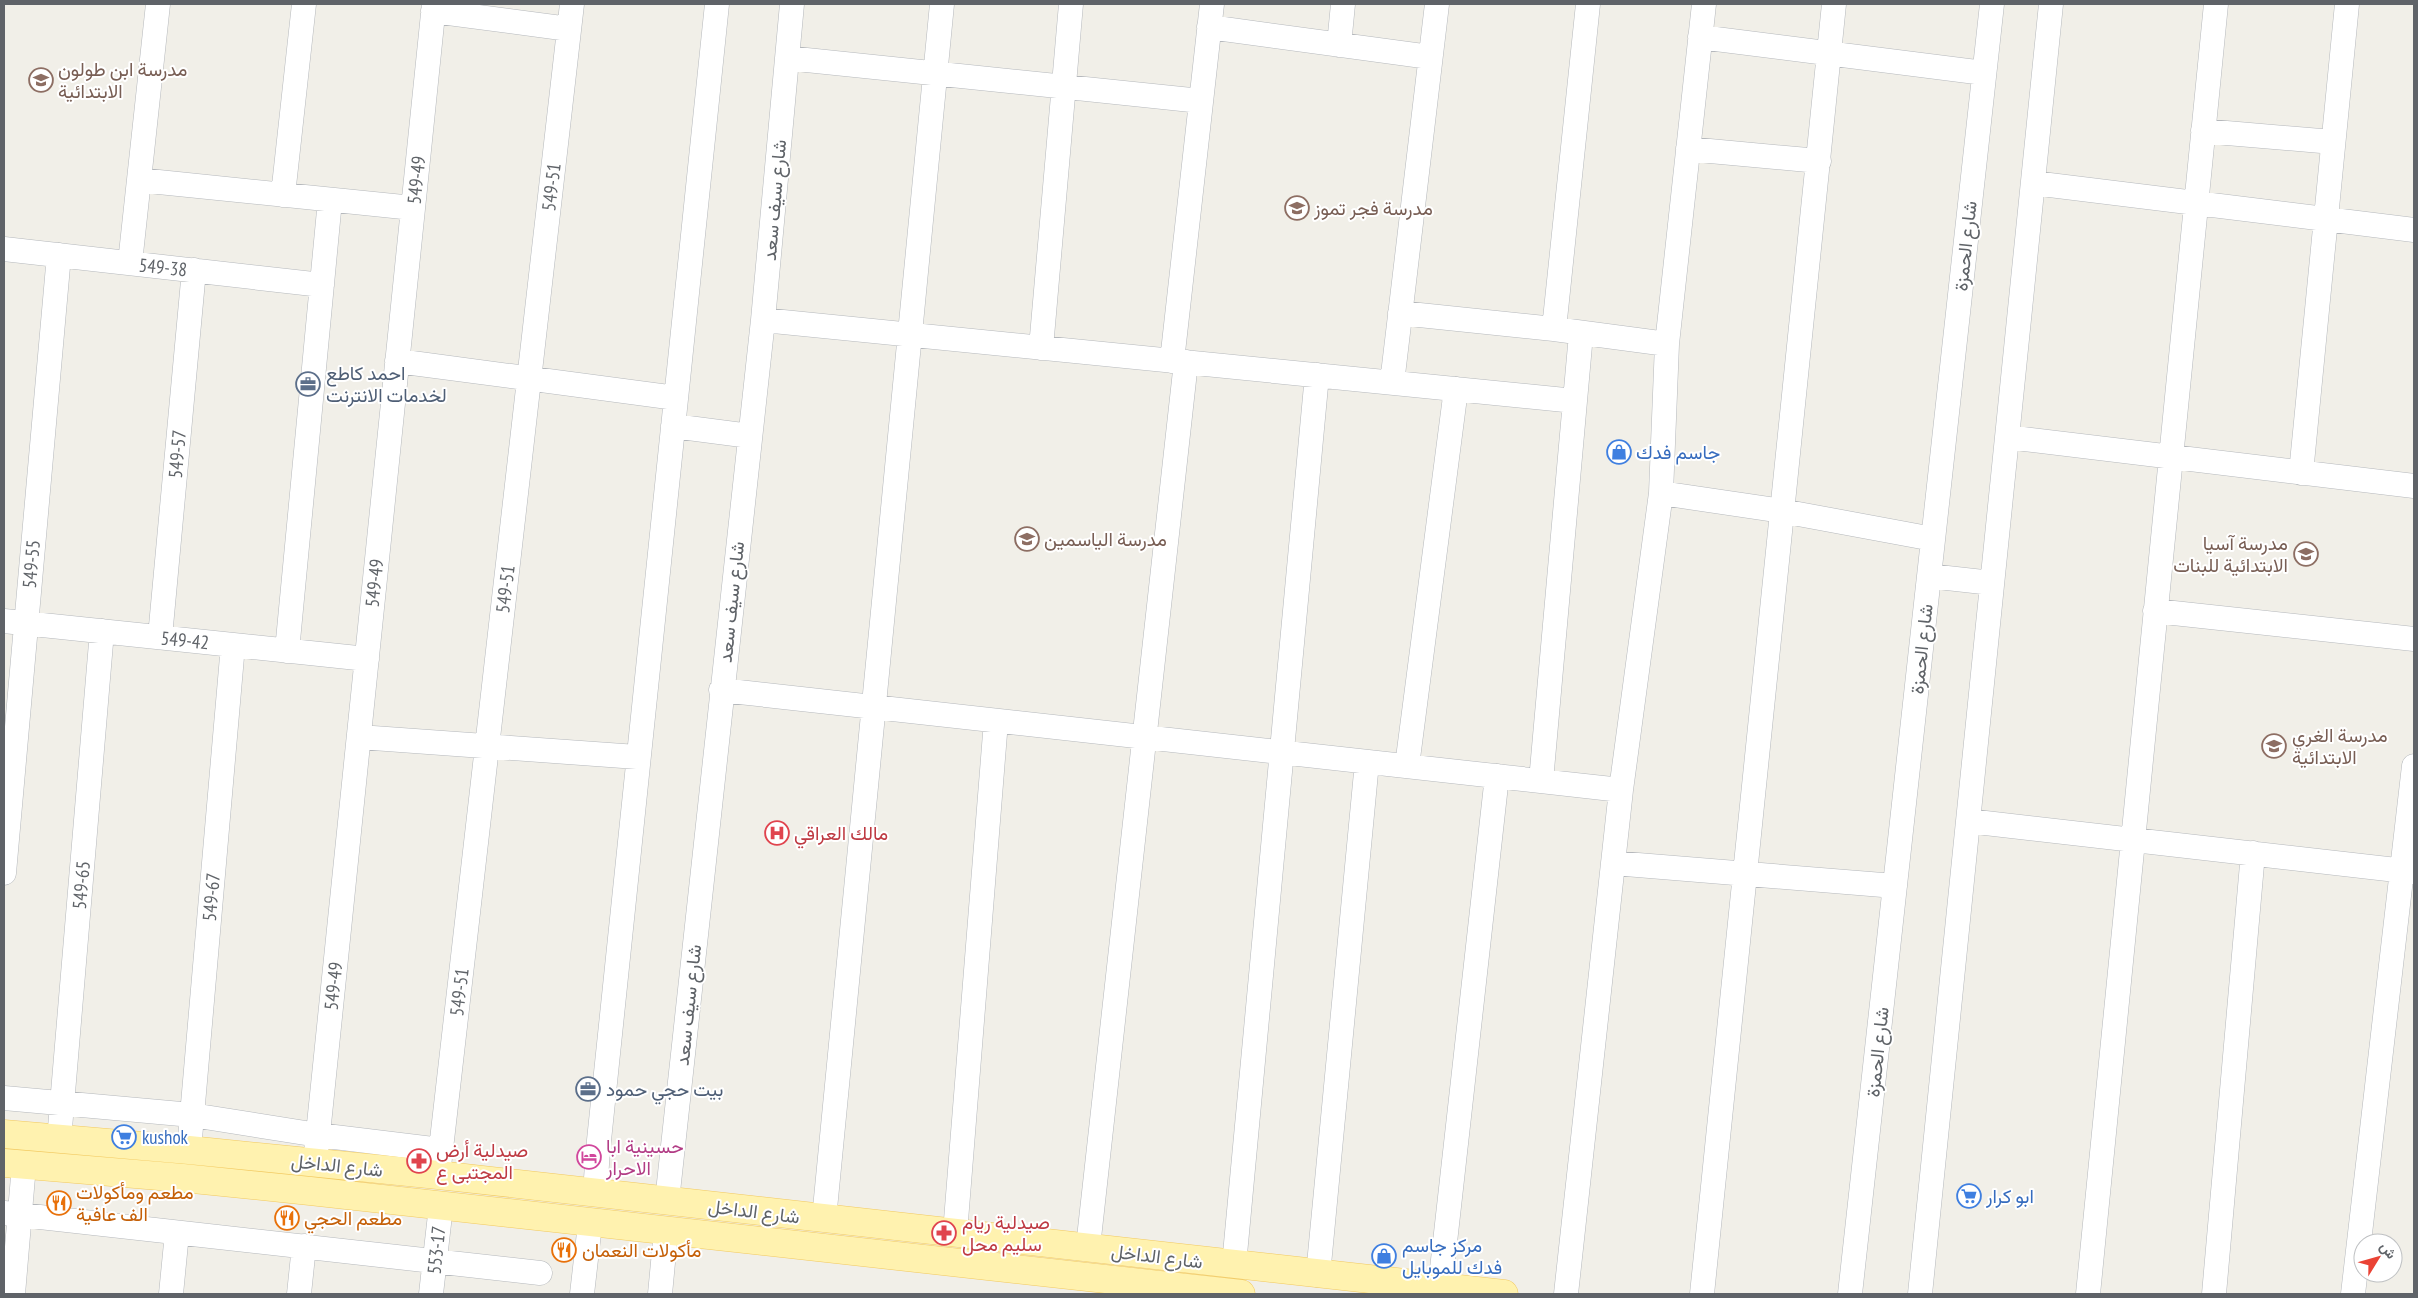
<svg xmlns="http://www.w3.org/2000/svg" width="2418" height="1298" viewBox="0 0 2418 1298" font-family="'PT Sans Narrow',Vazirmatn,sans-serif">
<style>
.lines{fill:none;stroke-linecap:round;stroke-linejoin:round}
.minor-casing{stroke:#b5b8bc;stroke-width:25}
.major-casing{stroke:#f2c960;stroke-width:29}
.minor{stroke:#fff;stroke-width:24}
.major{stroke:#fff2af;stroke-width:28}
.labels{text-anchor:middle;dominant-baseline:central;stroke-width:4;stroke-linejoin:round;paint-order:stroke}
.education-label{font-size:19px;fill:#785e54;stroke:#fff;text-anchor:start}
.street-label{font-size:19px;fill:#5f6368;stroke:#fff}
.service-label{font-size:19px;fill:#4e5e75;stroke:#fff;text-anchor:start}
.shop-label{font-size:19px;fill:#366cbe;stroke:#fff;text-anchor:start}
.health-label{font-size:19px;fill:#be3a42;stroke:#fff;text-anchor:start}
.hotel-label{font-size:19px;fill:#b23c85;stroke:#fff;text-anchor:start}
.food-label{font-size:19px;fill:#c56008;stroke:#fff;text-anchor:start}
</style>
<rect width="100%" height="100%" fill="#f1efe8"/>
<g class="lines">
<!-- minor casing -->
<g class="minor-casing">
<path id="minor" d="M433 11 569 29
M1209 27 1430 57
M1700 37 1984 73
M1339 45 1343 4
M787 58 1201 101
M2203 131 2333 142
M1688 149 1819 161
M139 180 413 208
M2033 183 2414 230
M283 195 304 4
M4 249 322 285
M130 263 158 4
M1400 313 1554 329 1667 344
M763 320 1575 401
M1554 329 1588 4
M1041 348 1071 4
M397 361 676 398
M1172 361 1212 4
M1392 383 1437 4
M673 426 750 436
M2007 437 2414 486
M2301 473 2347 4
M1661 493 1782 511 1933 539
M1929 576 1992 583
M2155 611 2414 639
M4 621 367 659
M160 637 194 270
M287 651 330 200
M721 690 1621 790
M359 737 637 757
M1407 766 1456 389
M1541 781 1581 334
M1968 821 2414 872
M1613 863 1895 886
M4 873 59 255
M4 1098 192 1115 318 1135 441 1150
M59 1140 102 631
M189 1150 233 645
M315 1163 434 4
M438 1175 572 4
M595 1193 598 1150 717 4
M667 1201 763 320 792 4
M4 1213 540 1273
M824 1219 942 4
M955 1233 996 721
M1088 1247 1186 362
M1234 1265 1317 375
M1318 1275 1367 762
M1440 1287 1497 776
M13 1294 24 1165
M171 1294 177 1233
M299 1294 304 1246
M431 1294 441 1206
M582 1294 590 1224
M660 1294 666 1231
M1566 1294 1621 790 1661 493 1667 344 1704 4
M1702 1294 1834 4
M1850 1294 1992 4
M1920 1294 2051 4
M2088 1294 2216 4
M2214 1294 2253 853
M2353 1294 2414 766"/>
</g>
<!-- major casing -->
<g class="major-casing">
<path id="major" d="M4 1134 189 1150 438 1175 1504 1294
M4 1163 183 1178 310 1191 1241 1294"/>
</g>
<!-- minor -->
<use href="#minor" class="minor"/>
<!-- major -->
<use href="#major" class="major"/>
</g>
<!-- icons -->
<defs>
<g id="school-ring" transform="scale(1.25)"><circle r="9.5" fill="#fff" stroke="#8d6e63" stroke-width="1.5"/><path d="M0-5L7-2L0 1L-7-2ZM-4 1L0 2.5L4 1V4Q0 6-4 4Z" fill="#8d6e63"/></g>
<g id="office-ring" transform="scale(1.25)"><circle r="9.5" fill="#fff" stroke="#5c6f8a" stroke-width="1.5"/><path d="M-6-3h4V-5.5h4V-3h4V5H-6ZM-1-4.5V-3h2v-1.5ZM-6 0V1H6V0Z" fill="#5c6f8a"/></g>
<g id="shop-ring" transform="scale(1.25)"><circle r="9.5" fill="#fff" stroke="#3f7fe0" stroke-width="1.5"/><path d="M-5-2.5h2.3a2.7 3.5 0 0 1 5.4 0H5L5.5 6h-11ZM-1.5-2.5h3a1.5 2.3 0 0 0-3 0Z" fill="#3f7fe0"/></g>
<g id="hospital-ring" transform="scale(1.25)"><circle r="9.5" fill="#fff" stroke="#e0444e" stroke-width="1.5"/><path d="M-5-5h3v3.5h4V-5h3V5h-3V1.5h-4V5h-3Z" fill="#e0444e"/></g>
<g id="supermarket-ring" transform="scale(1.25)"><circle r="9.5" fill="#fff" stroke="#3f7fe0" stroke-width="1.5"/><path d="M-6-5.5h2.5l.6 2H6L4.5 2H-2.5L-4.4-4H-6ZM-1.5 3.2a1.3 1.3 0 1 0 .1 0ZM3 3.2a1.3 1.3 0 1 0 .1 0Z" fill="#3f7fe0"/></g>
<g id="hotel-ring" transform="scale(1.25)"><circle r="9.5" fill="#fff" stroke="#d1479c" stroke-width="1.5"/><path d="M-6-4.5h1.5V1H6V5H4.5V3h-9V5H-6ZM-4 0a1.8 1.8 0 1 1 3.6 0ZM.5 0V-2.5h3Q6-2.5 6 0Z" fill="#d1479c"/></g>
<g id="pharmacy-ring" transform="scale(1.25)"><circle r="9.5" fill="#fff" stroke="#e0444e" stroke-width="1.5"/><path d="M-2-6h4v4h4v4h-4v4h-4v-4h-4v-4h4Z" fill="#e0444e"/></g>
<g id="restaurant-ring" transform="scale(1.25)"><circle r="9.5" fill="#fff" stroke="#e8710a" stroke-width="1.5"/><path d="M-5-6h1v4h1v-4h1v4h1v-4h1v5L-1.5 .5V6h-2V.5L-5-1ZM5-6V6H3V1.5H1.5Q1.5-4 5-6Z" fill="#e8710a"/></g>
</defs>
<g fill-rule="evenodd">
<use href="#school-ring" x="41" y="80"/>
<use href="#school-ring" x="1297" y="208"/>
<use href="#office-ring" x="308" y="384"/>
<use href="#shop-ring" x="1619" y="452"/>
<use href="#school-ring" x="1027" y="539"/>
<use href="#school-ring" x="2306" y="554"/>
<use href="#school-ring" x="2274" y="746"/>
<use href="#hospital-ring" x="777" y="833"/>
<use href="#office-ring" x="588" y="1089"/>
<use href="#supermarket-ring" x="124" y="1137"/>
<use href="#hotel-ring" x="589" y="1157"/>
<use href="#pharmacy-ring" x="419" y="1161"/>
<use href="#supermarket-ring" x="1969" y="1196"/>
<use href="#restaurant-ring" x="59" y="1203"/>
<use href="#restaurant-ring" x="287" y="1218"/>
<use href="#pharmacy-ring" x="944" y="1233"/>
<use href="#restaurant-ring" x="564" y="1250"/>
<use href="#shop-ring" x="1384" y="1256"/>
</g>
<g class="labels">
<!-- education labels -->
<g class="education-label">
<text x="58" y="69">مدرسة ابن طولون<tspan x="58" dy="22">الابتدائية</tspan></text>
<text x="1314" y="208">مدرسة فجر تموز</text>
<text x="1044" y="539">مدرسة الياسمين</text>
<text x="2288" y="543" text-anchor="end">مدرسة آسيا<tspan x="2288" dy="22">الابتدائية للبنات</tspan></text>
<text x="2292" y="735">مدرسة الغري<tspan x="2292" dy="22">الابتدائية</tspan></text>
</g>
<!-- street labels -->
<g class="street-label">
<text transform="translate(416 180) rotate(-84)">549-49</text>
<text transform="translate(551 187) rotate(-83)">549-51</text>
<text transform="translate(774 200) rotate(-85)">شارع سيف سعد</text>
<text transform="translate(1965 246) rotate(-84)">شارع الحمزة</text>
<text transform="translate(163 267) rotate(6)">549-38</text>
<text transform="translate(177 454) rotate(-85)">549-57</text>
<text transform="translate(31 564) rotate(-85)">549-55</text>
<text transform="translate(374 583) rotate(-84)">549-49</text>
<text transform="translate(505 589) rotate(-83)">549-51</text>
<text transform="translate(731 602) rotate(-84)">شارع سيف سعد</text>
<text transform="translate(185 640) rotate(6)">549-42</text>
<text transform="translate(1921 649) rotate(-84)">شارع الحمزة</text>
<text transform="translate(81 885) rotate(-85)">549-65</text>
<text transform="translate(211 897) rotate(-85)">549-67</text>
<text transform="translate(333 986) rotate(-84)">549-49</text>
<text transform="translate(459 992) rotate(-83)">549-51</text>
<text transform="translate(688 1005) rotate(-84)">شارع سيف سعد</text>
<text transform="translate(1877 1052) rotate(-84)">شارع الحمزة</text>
<text transform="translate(337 1165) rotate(6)">شارع الداخل</text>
<text transform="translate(754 1211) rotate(7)">شارع الداخل</text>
<text transform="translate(436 1250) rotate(-84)">553-17</text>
<text transform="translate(1157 1256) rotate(7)">شارع الداخل</text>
</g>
<!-- service labels -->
<g class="service-label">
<text x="326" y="373">احمد كاطع<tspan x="326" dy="22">لخدمات الانترنت</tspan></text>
<text x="606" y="1089">بيت حجي حمود</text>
</g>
<!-- shop labels -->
<g class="shop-label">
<text x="1636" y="452">جاسم فدك</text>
<text x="142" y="1137">kushok</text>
<text x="1986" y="1196">ابو كرار</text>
<text x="1402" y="1245">مركز جاسم<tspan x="1402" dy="22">فدك للموبايل</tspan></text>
</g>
<!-- health labels -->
<g class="health-label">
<text x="794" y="833">مالك العراقي</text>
<text x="436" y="1150">صيدلية أرض<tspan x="436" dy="22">المجتبى ع</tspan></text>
<text x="962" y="1222">صيدلية ريام<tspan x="962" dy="22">سليم محل</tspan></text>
</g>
<!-- hotel labels -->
<g class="hotel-label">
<text x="606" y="1146">حسينية ابا<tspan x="606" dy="22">الاحرار</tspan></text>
</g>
<!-- food labels -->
<g class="food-label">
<text x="76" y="1192">مطعم ومأكولات<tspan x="76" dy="22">الف عافية</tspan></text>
<text x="304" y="1218">مطعم الحجي</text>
<text x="582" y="1250">مأكولات النعمان</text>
</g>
</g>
<!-- border -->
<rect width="2418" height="1298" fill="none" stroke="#5f6368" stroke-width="10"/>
<!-- north arrow -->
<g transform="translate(2378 1258) rotate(53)"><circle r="24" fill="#ffffff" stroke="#bfc1c3"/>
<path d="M0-4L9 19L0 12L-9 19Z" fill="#ea4335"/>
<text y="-8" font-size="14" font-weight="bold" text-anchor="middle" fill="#5f6368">ش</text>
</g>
</svg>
